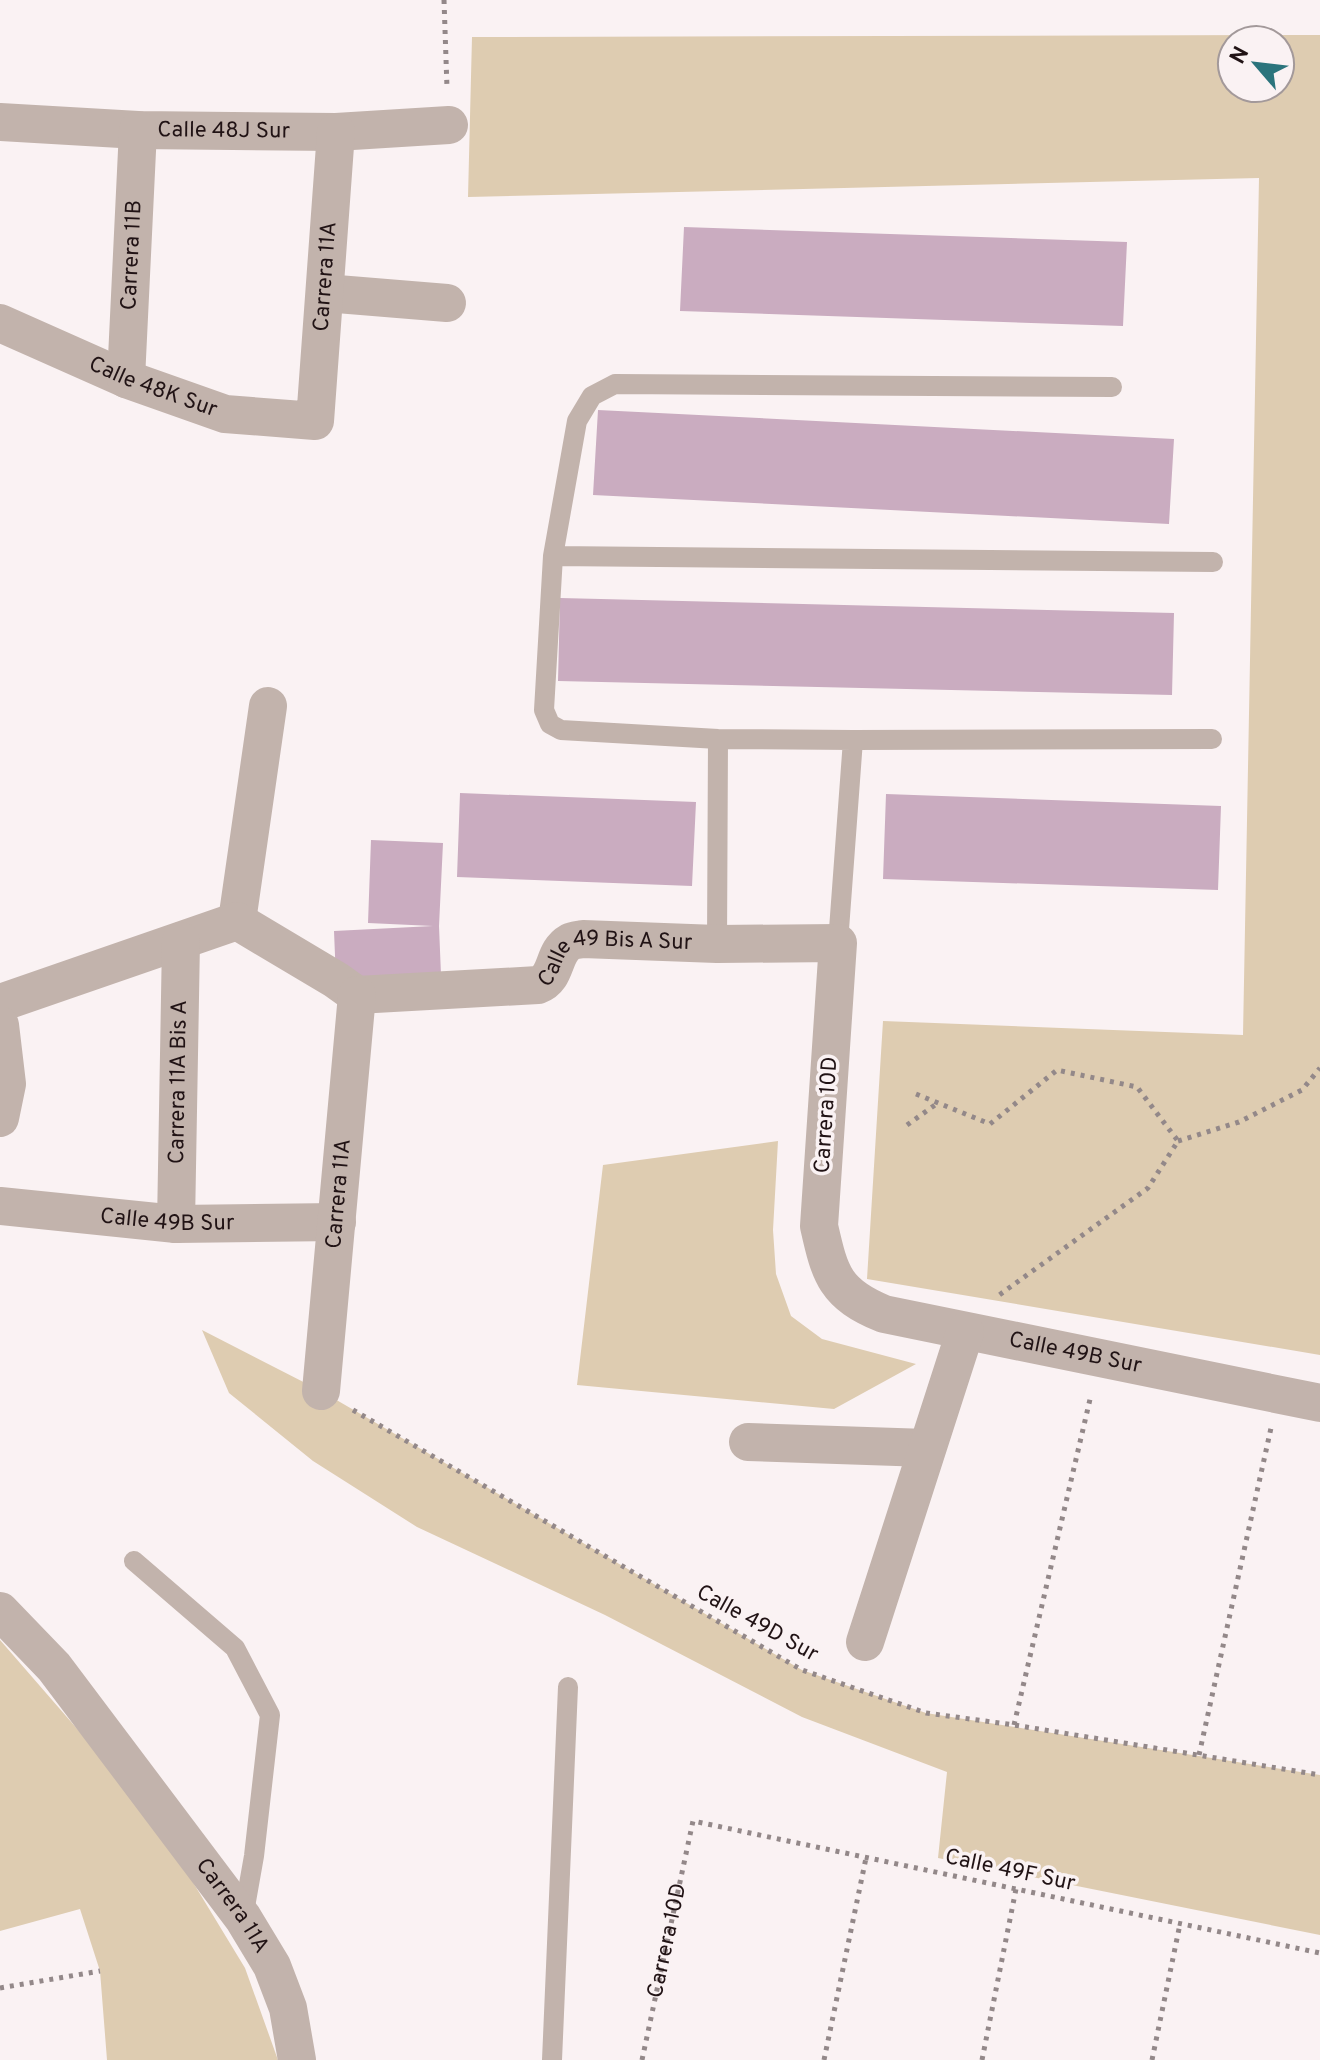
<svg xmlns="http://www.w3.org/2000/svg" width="1320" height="2060" viewBox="0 0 1320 2060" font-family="Overpass,sans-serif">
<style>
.green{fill:#deccb1;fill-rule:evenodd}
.building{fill:#caacc0}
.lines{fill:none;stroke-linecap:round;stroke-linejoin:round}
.path{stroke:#938889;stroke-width:5;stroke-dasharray:4 6;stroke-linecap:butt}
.service{stroke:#c2b3ac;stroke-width:20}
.minor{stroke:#c2b3ac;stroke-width:38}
.labels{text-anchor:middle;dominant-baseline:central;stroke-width:7;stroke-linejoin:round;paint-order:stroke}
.street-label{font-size:22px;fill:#211315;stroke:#faf2f3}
</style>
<rect width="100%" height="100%" fill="#faf2f3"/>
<!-- green -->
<path class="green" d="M1320 35V1355L867 1279 883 1021 1243 1035 1259 178 468 197 472 37ZM1232 40H1280V88H1232Z
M778 1141 773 1230 776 1274 791 1316 822 1339 916 1364 834 1409 577 1385 603 1165Z
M202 1330 321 1391 802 1670 926 1713 1320 1775V1935L938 1858 947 1772 802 1717 605 1615 417 1527 313 1461 229 1393Z
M0 1640 92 1746 180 1861 245 1968 278 2060H107L100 1971 80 1909 0 1931Z"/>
<!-- building -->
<path class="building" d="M684 227 1127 242 1123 326 680 311Z
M598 410 1174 439 1169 524 593 495Z
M560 598 1174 613 1172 695 558 681Z
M460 793 696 802 692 886 457 877Z
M886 794 1221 806 1218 890 883 879Z
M371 840 443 843 439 926 441 975 336 980 334 931 433 926 368 923Z"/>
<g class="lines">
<!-- path -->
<g class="path">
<path d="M444 0 447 88"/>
<path d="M916 1094 990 1124 1057 1070 1137 1087 1178 1141 1148 1188 995 1298"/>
<path d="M907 1125 935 1105"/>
<path d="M1178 1141 1239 1122 1302 1090 1320 1068"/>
<path d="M353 1410 802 1670 926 1713 1014 1725 1320 1775"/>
<path d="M1014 1725 1091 1395"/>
<path d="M1199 1755 1271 1428"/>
<path d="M0 1988 100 1971"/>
<path id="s1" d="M642 2060 693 1821 1320 1953"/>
<path d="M824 2060 866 1858"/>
<path d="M982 2060 1016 1889"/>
<path d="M1152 2060 1180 1924"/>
</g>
<!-- service -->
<path class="service" d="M1112 387 615 384 592 396 577 421 553 556 544 710 550 724 561 730 718 739 853 740 1212 739
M553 556 1213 562
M838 943 853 740
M717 944 718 739
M134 1561 235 1648 270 1715 254 1856 243 1918
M552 2060 568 1687"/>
<!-- minor -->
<g class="minor">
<path id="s2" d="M0 122 138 130 336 132 449 125"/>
<path d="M325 293 447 303"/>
<path id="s3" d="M0 323 126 379 225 414 315 421 336 132"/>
<path id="s4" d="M126 379 138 130"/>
<path d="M237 921 268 706"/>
<path id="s5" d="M0 1003 237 921 336 980 357 995 538 985C558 978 552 952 570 942 574 940 579 940 583 939L717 944 838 943 819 1226C830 1275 835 1294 884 1314L1320 1403"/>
<path d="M0 1025 7 1084 0 1118"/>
<path id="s6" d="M0 1206 176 1224 337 1222"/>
<path id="s7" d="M176 1224 181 941"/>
<path id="s8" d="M321 1391 357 995"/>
<path d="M748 1442 927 1448"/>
<path id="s9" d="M0 1611 54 1667 243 1918 272 1966 288 2008 297 2060"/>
<path d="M865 1642 965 1332"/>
</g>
</g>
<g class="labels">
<!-- street labels -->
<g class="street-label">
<text stroke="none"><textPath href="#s2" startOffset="224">Calle 48J Sur</textPath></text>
<text stroke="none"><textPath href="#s4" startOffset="124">Carrera 11B</textPath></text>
<text stroke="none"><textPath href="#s3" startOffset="478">Carrera 11A</textPath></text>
<text stroke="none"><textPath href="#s3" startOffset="166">Calle 48K Sur</textPath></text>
<text stroke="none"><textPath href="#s5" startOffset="664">Calle 49 Bis A Sur</textPath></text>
<text stroke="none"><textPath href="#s7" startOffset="142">Carrera 11A Bis A</textPath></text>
<text transform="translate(827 1115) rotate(-86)">Carrera 10D</text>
<text stroke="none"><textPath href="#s8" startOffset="198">Carrera 11A</textPath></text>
<text stroke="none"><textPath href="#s6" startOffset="168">Calle 49B Sur</textPath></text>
<text stroke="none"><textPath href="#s5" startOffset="1492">Calle 49B Sur</textPath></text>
<text transform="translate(757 1624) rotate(29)">Calle 49D Sur</text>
<text transform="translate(1010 1871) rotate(12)">Calle 49F Sur</text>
<text stroke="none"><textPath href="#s9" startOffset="376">Carrera 11A</textPath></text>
<text stroke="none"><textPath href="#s1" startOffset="122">Carrera 10D</textPath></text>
</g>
</g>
<!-- north arrow -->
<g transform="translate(1256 64) rotate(298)"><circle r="38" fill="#faf2f3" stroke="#a3999a" stroke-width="2"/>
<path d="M0-6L14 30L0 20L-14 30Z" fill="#2b747c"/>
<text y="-12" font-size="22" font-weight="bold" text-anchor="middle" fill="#211315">N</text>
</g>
</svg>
